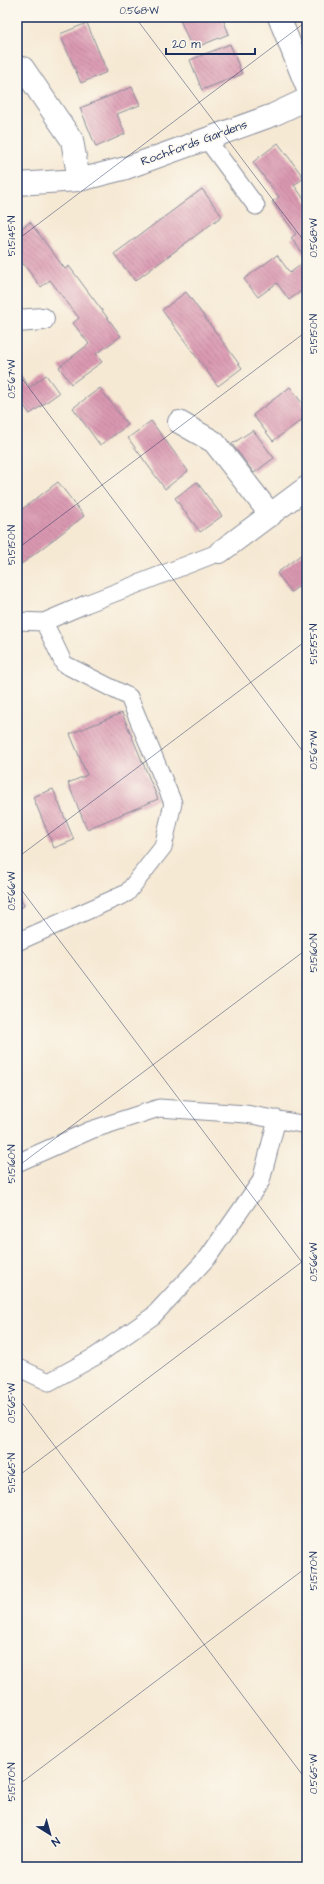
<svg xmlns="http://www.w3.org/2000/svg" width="324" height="1884" viewBox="0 0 324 1884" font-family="'Architects Daughter',sans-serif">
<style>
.building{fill:url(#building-back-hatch)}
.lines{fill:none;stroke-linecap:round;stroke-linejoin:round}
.service-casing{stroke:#888c99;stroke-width:19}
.minor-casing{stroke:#888c99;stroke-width:24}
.service{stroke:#fff;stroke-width:17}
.minor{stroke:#fff;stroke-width:22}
.ticks{fill:none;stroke:#1b2f5e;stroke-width:1;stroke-opacity:0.45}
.labels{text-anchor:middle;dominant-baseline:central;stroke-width:3;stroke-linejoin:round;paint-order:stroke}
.street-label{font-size:12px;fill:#1b2f5e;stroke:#fbf7ec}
.neatline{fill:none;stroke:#1b2f5e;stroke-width:1.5}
.ticks-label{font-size:10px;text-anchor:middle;fill:#1b2f5e}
</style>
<defs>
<pattern id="building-back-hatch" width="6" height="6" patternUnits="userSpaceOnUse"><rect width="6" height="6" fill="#da98b1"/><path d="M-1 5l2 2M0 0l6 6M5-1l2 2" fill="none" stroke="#b07c93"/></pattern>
</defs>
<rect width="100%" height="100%" fill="#fbf7ec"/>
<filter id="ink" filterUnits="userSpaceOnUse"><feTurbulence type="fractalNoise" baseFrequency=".025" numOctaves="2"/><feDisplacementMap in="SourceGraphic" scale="8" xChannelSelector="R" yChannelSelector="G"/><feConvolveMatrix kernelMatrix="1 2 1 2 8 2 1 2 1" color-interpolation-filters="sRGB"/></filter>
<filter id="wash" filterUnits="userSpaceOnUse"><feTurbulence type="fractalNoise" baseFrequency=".012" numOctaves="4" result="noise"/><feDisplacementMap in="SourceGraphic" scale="16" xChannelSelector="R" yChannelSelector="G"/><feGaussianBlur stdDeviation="0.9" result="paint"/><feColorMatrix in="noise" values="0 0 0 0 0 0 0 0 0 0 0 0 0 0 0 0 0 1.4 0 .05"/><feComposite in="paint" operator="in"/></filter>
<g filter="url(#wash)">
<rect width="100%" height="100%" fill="#f6e9d4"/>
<g id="blocks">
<!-- building -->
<path class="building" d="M179 17H222L229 34 192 49Z
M87 23 107 72 81 83 60 34Z
M230 44 242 74 202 90 190 60Z
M132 87 140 105 117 114 125 134 96 147 80 108Z
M278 143 304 178 294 185 307 203V259L291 238 296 234 272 202 279 197 253 162Z
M202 189 222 216 135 281 114 254Z
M30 222 65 269 69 266 121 336 96 354 102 362 71 384 59 367 89 344 73 323 79 318 50 280 41 287 17 256V232Z
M277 255 290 273 307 260V287L289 300 277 283 258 297 244 279Z
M186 292 242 368 218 386 162 310Z
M17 370 30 387 46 375 59 393 30 414 17 397Z
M290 387 307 410V416L273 441 253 415Z
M100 388 128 425 100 445 73 408Z
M151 421 188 471 165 489 128 438Z
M253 430 274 458 254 473 232 444Z
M58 482 84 516 20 565 17 561V513Z
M197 482 222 516 200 532 175 498Z
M307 550V580L291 592 277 573Z
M122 713 158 799 87 829 68 783 87 775 70 734Z
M53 789 74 840 54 848 33 797Z
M17 888 24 906 17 909Z"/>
</g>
</g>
<g filter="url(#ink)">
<use href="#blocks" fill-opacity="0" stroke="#888c99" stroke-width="1"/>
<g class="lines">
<!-- service casing -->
<g class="service-casing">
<path id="service" d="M206 138 256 206
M17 621 44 622 86 604 220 552
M17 942 127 893 163 847 173 803 129 697 64 664 44 622
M17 1163 91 1130 159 1108 246 1114 307 1125
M17 1367 49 1382 96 1356 153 1316 208 1257 261 1181 277 1119"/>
</g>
<!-- minor casing -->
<g class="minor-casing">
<path id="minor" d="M279 17 307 87
M23 68 72 140 79 180
M17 184 79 180 126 168 273 115 307 99
M17 321 43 319
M179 422 214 442 271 515
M220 552 307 487"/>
</g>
<!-- service -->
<use href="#service" class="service"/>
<!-- minor -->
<use href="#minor" class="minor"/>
</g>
</g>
<!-- ticks -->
<path class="ticks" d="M135 17 307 245M17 240 307 21M17 372 307 757M17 549 307 331M17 858 307 640M17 884 307 1269M17 1167 307 949M17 1396 307 1781M17 1477 307 1258M17 1786 307 1567"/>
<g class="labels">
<!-- street labels -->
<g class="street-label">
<text transform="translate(194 143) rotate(-20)">Rochfords Gardens</text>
</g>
</g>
<!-- margin -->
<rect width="324" height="1884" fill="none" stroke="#fbf7ec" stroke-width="44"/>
<!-- north arrow -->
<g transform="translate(50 1834) rotate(143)" stroke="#fbf7ec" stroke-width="3" paint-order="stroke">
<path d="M0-3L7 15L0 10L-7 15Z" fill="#1b2f5e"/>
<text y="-6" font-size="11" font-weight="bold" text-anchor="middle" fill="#1b2f5e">N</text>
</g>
<!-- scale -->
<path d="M166 48v6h89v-6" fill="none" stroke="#1b2f5e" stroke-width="2"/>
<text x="172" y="48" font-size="12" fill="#1b2f5e" stroke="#fbf7ec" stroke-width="3" paint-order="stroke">20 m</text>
<rect x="22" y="22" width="280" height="1840" class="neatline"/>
<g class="ticks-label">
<text x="139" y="14">0.568°W</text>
<text transform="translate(11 236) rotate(-90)" y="4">51.5145°N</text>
<text transform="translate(313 238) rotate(-90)" y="4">0.568°W</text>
<text transform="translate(313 334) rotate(-90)" y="4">51.5150°N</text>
<text transform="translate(11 379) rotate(-90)" y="4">0.567°W</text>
<text transform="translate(11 545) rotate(-90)" y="4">51.5150°N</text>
<text transform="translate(313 644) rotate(-90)" y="4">51.5155°N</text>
<text transform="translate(313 750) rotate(-90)" y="4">0.567°W</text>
<text transform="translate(11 891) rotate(-90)" y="4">0.566°W</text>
<text transform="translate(313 953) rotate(-90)" y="4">51.5160°N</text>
<text transform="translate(11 1164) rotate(-90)" y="4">51.5160°N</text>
<text transform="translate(313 1262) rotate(-90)" y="4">0.566°W</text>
<text transform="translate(11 1403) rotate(-90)" y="4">0.565°W</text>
<text transform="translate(11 1473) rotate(-90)" y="4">51.5165°N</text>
<text transform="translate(313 1571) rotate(-90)" y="4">51.5170°N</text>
<text transform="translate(313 1774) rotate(-90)" y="4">0.565°W</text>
<text transform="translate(11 1782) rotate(-90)" y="4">51.5170°N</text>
</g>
</svg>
